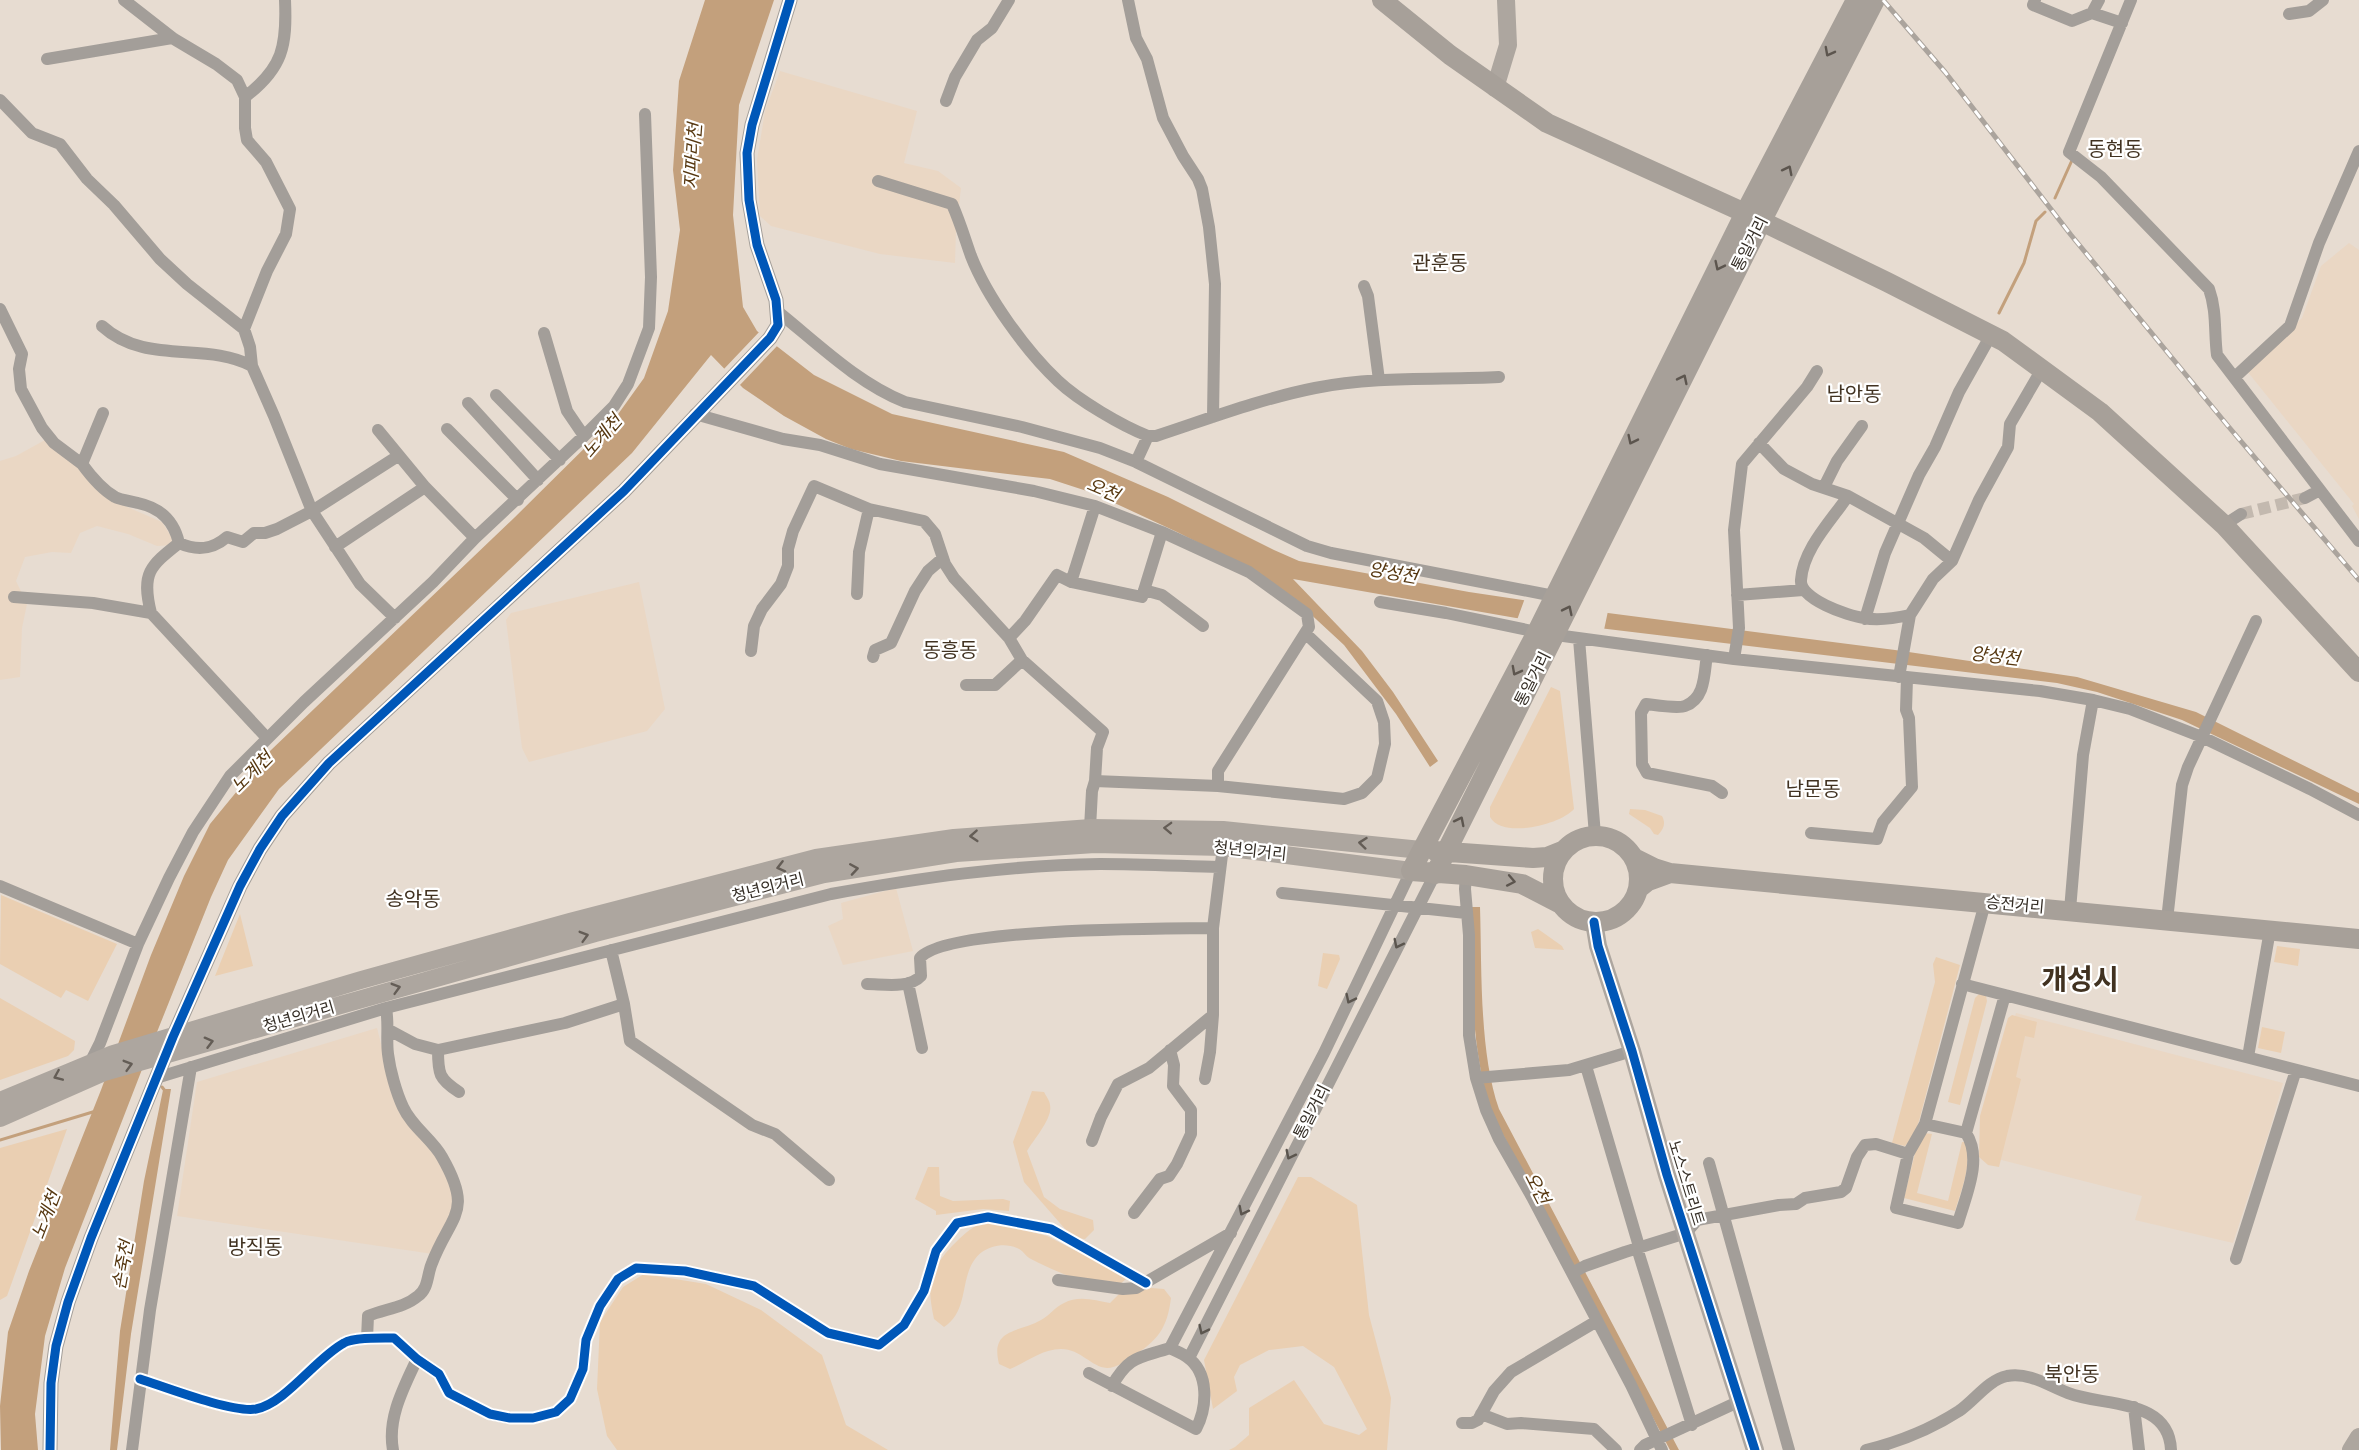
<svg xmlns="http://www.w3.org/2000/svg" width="2359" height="1450" viewBox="0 0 2359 1450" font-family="'Nunito Sans','Noto Sans KR',sans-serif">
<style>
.built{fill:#ead7c4}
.green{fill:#eacfb2}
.water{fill:#c3a07c}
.pier{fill:#e7dcd1}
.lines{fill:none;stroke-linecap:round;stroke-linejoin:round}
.stream{stroke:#c3a07c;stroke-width:3}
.minor-tunnel{stroke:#c3b9af;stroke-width:12;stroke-dasharray:12 6;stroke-linecap:butt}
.minor{stroke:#a39e99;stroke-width:12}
.tertiary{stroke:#a39e99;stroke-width:15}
.secondary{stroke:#ada69f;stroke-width:18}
.primary{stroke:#a7a099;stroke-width:20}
.rail-casing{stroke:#aba49d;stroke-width:5}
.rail{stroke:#fff;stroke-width:3;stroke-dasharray:9;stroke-linecap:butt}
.cycleway-casing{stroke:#fff;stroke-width:13}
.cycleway{stroke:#0057b8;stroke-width:9}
.oneway{stroke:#5c554e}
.oneway2{stroke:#645d56}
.oneway3{stroke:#5b554e}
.labels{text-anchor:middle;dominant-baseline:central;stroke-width:4.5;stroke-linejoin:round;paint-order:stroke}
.street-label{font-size:16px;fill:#342d25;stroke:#fff}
.water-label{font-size:18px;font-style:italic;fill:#563710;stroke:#fff}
.quarter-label{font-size:20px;fill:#413221;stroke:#fff}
.town-label{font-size:28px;font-weight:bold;fill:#413221;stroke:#fff}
</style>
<rect width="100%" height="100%" fill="#e7dcd1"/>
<!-- built -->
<path class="built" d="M780 71 917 111 904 163 938 171 961 188 956 230 955 263 880 254 771 226 760 216 757 160 765 111Z
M2349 243 2359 250V519L2352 506 2354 504 2247 371 2302 318 2321 266Z
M45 440 74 461 111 500 162 522 172 538V545L157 546 128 534 97 526 80 533 71 553 52 552 25 557 16 581 27 604 22 628 20 677 0 680V461L16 456Z
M639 582 665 709 647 731 529 762 522 748 506 620 511 613Z
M896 888 913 951 843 965 828 926 843 919 841 903Z
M2016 1013 2283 1083 2270 1129 2233 1243 2135 1220 2142 1196 1986 1156V1110Z
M377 1028 397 1107 436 1155 455 1197 452 1214 433 1254 177 1216 197 1082Z"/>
<!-- green -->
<path class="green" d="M1551 687 1560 691 1574 809C1560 825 1502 839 1490 817V807Z
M1630 809 1645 810 1662 816C1666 823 1664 829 1658 835L1654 834 1650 828 1629 814Z
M1 895 117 944 88 1001 66 990 61 998 0 964Z
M240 914 253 966 215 976Z
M1538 929 1562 946 1564 950 1535 948 1531 932Z
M2277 946 2300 949 2298 966 2274 962Z
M1323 953 1339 955 1340 959 1327 989 1318 986Z
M1936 957 1960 965 1919 1121 1913 1137 1905 1146 1892 1143 1935 982 1933 964Z
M1979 994 1986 996 1987 1001 1960 1105 1948 1102 1975 998Z
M0 998 75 1041 74 1050 68 1056 0 1080Z
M2012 1015 2037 1022 2034 1038 2025 1036 2016 1077 2021 1079 1999 1167 1988 1165 1979 1157 1980 1116 2008 1018Z
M2262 1027 2285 1032 2281 1053 2258 1048Z
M1032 1091 1044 1092C1046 1096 1050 1101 1050 1105 1053 1118 1034 1139 1027 1151L1044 1197 1060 1209 1093 1220 1094 1230 1085 1239 1076 1238 1066 1230 1024 1182 1013 1142Z
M67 1129 7 1296 0 1300V1148Z
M1924 1133 1932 1134 1917 1193 1948 1201 1962 1142H1965C1973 1163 1961 1191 1955 1211L1904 1198 1918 1141Z
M928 1167H939L940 1196 953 1201 1003 1199 1010 1201 1009 1211 983 1209 936 1215V1211L915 1199Z
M1298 1177H1311L1357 1205 1369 1315 1391 1398 1387 1450H1229L1235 1447 1249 1435V1408L1294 1380 1324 1424 1359 1435 1367 1429 1334 1367 1303 1346 1269 1350 1240 1365 1234 1377 1237 1391 1213 1409 1204 1360Z
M981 1223 1009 1226 1047 1236 1119 1273 1126 1279 1119 1285C1105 1283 1087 1283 1074 1278 1060 1273 1045 1266 1031 1259 1026 1257 1023 1250 1017 1248 1006 1243 992 1245 982 1252 957 1271 972 1309 944 1327L934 1319C927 1285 928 1272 952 1246 962 1236 969 1229 981 1223Z
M644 1274 706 1284 761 1310 822 1355 846 1425 888 1450H617L607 1436 597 1389 600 1322 623 1287Z
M1151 1288 1164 1289 1171 1298C1167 1329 1158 1340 1132 1357 1125 1361 1117 1368 1107 1368 1091 1367 1081 1349 1061 1349 1042 1349 1027 1362 1010 1369L999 1364C990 1328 1018 1333 1041 1320 1049 1316 1055 1307 1064 1303 1078 1295 1095 1300 1110 1303L1119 1294Z"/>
<!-- water -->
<path class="water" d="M705 0H774L739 105 733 215 743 307 757 331 814 375 892 414 1064 452 1168 497 1274 550 1299 561 1469 592 1608 613 1895 650 2077 677 2196 712 2359 793V804L2182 720 2097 692 2057 683 1516 618 1293 579 1362 651 1393 692 1438 761 1430 767 1396 714 1344 645 1304 608 1256 572 1177 532 1093 493 1050 479 901 461 851 449 826 439 784 416 743 388 711 355 632 453 279 789 228 860 211 897 141 1072 65 1268 45 1336 35 1414 38 1450H1L0 1406 8 1332 29 1271 101 1090 151 955 184 876 210 824 270 751 514 518 616 417 644 378 668 311 680 230 673 170 679 81Z
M1470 907H1480C1482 969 1479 1052 1499 1109L1679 1450H1670L1491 1112C1470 1045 1472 976 1470 907Z
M166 1089H171L131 1334 117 1450H110L120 1331 144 1181 163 1090Z"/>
<!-- pier -->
<path class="pier" d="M761 330 778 345 739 386 723 370Z
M1525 598 1608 611 1604 630 1517 620Z"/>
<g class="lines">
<!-- stream -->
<path class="stream" d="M2055 198 2073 158
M1999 313 2024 263 2036 221 2045 212
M162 1087 166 1092
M0 1140 96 1111"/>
<!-- minor-tunnel -->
<path class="minor-tunnel" d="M2241 514 2305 498"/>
<!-- minor -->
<path class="minor" d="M124 0 174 39 216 64 237 80 245 97V128L247 140 266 162 290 209 286 234 267 271 244 329
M1128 0 1136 38 1147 59 1163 118 1183 156 1198 179 1202 189 1209 227 1215 284 1213 417
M2035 0 2033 5 2072 21 2092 13 2122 23
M2131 0 2069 152 2101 177 2209 289C2217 311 2214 333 2217 355L2359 541
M2092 13 2099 0
M2289 14 2309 11 2323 0
M47 59 172 38
M245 97C283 68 287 46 285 0
M0 100 32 133 60 144 87 179 114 205 160 259 187 284 244 329 250 347 252 366 274 416 312 511 360 584 395 618
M946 101 955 77 977 40 992 28 1009 0
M878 181 952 204C960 222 965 239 971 256 987 297 1026 351 1058 381 1078 400 1122 426 1148 436H1156C1208 419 1260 399 1315 388 1375 376 1438 380 1499 377
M1364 286 1368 296 1379 380
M0 309 22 354 19 369 21 389 42 428 54 443 82 464
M777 311C816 342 857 383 905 402L1022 427 1100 448 1136 462 1307 546 1331 553 1554 596
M102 326C146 366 205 341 252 366
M544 333 567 411 584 436
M2235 377 2290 326 2319 243 2359 151
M496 395 560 460
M468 403 538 480
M103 413 82 464C90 475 103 490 115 497 121 500 131 501 138 503 161 508 174 521 179 543 197 551 212 550 227 537L243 542 254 533H265L277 529 312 511 398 456
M695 414 783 439 820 445 880 464 1034 491 1095 506 1162 532 1249 572 1307 614 1309 627 1218 771V786
M447 429 518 500
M378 430 425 487 475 538
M1759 443 1784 469 1812 484 1848 496 1924 538 1952 561
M1136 462 1148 436
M1824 487 1837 461 1862 426
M1848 496C1831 521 1803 549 1801 580 1799 599 1848 616 1864 618 1879 621 1896 618 1910 615L1933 579 1952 561 1979 500 2008 447 2010 424 2042 369
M2305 498 2320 490
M2224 525 2241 514
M335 547 425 487
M1071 582 1095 506
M1144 590 1162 595 1203 626
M857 594 859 552 869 509
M1737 595 1803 590
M14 597 93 603 151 613 267 738
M1380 602 1446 613 1537 632
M151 613C141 573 150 566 179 543
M1865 619 1885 553 1919 475 1935 447 1959 392 1991 335
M1556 635 1734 659 2040 691 2093 700 2130 709 2202 737 2310 789 2359 815
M1009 638 1025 621 1057 575 1071 582 1142 597 1162 532
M1579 639 1595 835
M751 651 754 626 762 609 781 584 788 566V549L793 531 814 486 869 509 924 521 935 534 945 564 954 578 1009 638 1022 660 1103 732 1097 748 1095 781
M1707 655C1704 673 1706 698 1685 706 1678 709 1655 705 1646 704L1641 713 1642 764 1647 773 1712 786 1722 793
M873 657 875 650 891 643 915 591 928 571 943 558
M1734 659 1739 628 1734 530 1742 464 1807 387 1817 371
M1899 677 1910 615
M966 685H995L1022 660
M1090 828 1092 791 1095 781 1218 786 1344 799 1362 793 1377 778 1385 744 1384 722 1377 701 1305 633
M1811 833 1877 839 1883 822 1912 787 1909 718 1906 710 1907 678
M1466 875 1465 889 1469 935V1035L1476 1078 1486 1110 1499 1139 1532 1197 1631 1385 1662 1450
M0 886 138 944
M1282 893 1466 913
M2070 910 2083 755 2093 700
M2167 920 2182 785 2188 767 2256 621
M611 950 624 1004 630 1041 752 1125 775 1134 829 1180
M908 983 922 1048
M867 984C883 984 909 989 921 976L920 958C946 927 1166 929 1213 928
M1962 984 2359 1086
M389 1030 415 1044 438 1050 565 1023 624 1004
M438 1050C438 1074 439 1079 459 1092
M2248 1057 2270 930
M90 1063 100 1043 138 944 169 878 193 832 230 776 304 702 433 582 475 538 584 436 614 406 628 384 649 328 651 277 645 114
M1586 1066 1638 1243 1637 1248 1692 1425
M156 1078 386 1008
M1476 1078 1569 1070 1632 1051
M1205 1079 1210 1052 1213 1015
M1925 1124 1966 1133C1983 1159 1966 1195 1958 1223L1896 1208 1908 1154 1925 1124 1985 903
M1966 1133 2005 995
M1092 1141 1101 1117 1118 1084 1149 1068 1213 1015V928L1223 847
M1709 1163 1789 1450
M1134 1213 1160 1179 1169 1176 1177 1164 1191 1134V1110L1173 1086 1174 1065 1170 1050
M2236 1259 2296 1070
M1572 1273 1585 1266 1625 1252 1686 1233 1697 1220 1779 1205 1796 1204 1805 1198 1841 1192 1846 1188 1857 1157 1865 1145 1876 1144 1908 1154
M1058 1280 1123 1289 1136 1288 1231 1233
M367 1339 368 1316C384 1309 404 1308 418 1296 429 1288 427 1274 432 1263 451 1214 474 1213 442 1157 432 1139 412 1127 403 1107 396 1092 390 1070 388 1054 386 1038 389 1024 386 1008L831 894C919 878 1009 865 1100 864 1140 864 1180 866 1219 867
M1170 1348 1324 1053 1411 871
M1189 1358 1435 874
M1089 1373 1196 1429C1207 1408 1210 1373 1187 1357 1182 1353 1175 1351 1170 1348 1140 1358 1129 1355 1112 1386
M140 1379C165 1387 232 1413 256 1409 286 1403 316 1358 344 1343 354 1337 381 1338 394 1338L417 1359 439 1374 449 1393 490 1414 510 1418H533L556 1412 570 1399 583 1369 586 1340 600 1306 618 1279 636 1268 685 1271 754 1286 828 1333 879 1345 904 1325 924 1291 936 1251 957 1223 988 1217 1051 1229 1146 1283
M2134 1407 2139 1450
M1481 1414 1507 1424 1521 1423 1594 1429 1616 1450
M1462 1423H1472L1478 1420 1494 1391 1511 1372 1597 1321
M132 1450 150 1310 191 1067
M393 1450C387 1418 404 1387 417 1359
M1640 1450 1645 1445 1740 1401
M1866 1450C1899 1442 1931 1429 1959 1411 1975 1400 1988 1380 2007 1376 2030 1372 2049 1386 2068 1393 2104 1407 2169 1398 2171 1450"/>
<!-- tertiary -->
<path class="tertiary" d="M50 1450 51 1383 56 1346 68 1302 91 1238 173 1037 240 886 260 849 282 816 329 763 624 491 770 338 778 325 776 300 757 245 749 200 747 153 752 125 790 0"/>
<!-- secondary -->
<path class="secondary" d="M1495 88 1508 45 1506 0
M1594 922 1598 946 1632 1051 1667 1175 1755 1450
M0 1101 113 1054 361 980 570 922 816 858 954 838 1091 828 1223 830 1421 850
M0 1118 104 1072 595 933 824 874 956 853 1095 844 1223 847 1411 871
M2351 1450 2359 1437"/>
<!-- primary -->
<path class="primary" d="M1382 0 1450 55 1547 123 1745 213 1887 282 2003 341 2100 412 2224 525 2359 672
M1553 879a43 43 0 1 1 86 0a43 43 0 1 1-86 0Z
M1435 851 1533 858 1547 857 1562 851
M1634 858 1654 868 1670 873 1648 881 1638 889
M1670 873 2359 939
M1435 874 1761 222 1875 0
M1559 903 1522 884 1466 875 1411 871 1537 632 1745 213 1856 0"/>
<!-- rail casing -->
<g class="rail-casing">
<path id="rail" d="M1883 0 1945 72 2071 235 2228 426 2359 580"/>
</g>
<!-- rail -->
<use href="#rail" class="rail"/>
<!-- cycleway casing -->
<g class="cycleway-casing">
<path id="cycleway" d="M1594 922 1598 946 1632 1051 1667 1175 1755 1450
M140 1379C165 1387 232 1413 256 1409 286 1403 316 1358 344 1343 354 1337 381 1338 394 1338L417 1359 439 1374 449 1393 490 1414 510 1418H533L556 1412 570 1399 583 1369 586 1340 600 1306 618 1279 636 1268 685 1271 754 1286 828 1333 879 1345 904 1325 924 1291 936 1251 957 1223 988 1217 1051 1229 1146 1283
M50 1450 51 1383 56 1346 68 1302 91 1238 173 1037 240 886 260 849 282 816 329 763 624 491 770 338 778 325 776 300 757 245 749 200 747 153 752 125 790 0"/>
</g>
<!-- cycleway -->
<use href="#cycleway" class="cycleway"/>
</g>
<!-- one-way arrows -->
<defs><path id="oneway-chevron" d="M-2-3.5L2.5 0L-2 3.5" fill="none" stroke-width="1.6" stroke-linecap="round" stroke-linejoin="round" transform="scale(1.5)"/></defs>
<g class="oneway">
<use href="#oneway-chevron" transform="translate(1829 52) rotate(118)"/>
<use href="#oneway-chevron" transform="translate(1788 170) rotate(-63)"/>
<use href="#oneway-chevron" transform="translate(1719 266) rotate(116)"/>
<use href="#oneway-chevron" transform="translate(1683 379) rotate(-64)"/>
<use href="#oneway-chevron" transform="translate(1632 440) rotate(116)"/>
<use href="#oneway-chevron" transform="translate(1568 610) rotate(-64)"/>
<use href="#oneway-chevron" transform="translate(1516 671) rotate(118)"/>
<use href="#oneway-chevron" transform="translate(1460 821) rotate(-63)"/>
<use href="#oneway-chevron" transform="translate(1511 881) rotate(11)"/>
</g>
<g class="oneway2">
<use href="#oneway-chevron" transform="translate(1168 828) rotate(-178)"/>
<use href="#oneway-chevron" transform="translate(974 836) rotate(176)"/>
<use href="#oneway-chevron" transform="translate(1363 843) rotate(-174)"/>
<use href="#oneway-chevron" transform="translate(781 867) rotate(166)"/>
<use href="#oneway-chevron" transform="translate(854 869) rotate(-9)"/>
<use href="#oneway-chevron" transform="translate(584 936) rotate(-16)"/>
<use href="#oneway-chevron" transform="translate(396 988) rotate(-16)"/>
<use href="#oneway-chevron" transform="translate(209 1042) rotate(-15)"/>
<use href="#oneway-chevron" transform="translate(128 1065) rotate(-16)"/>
<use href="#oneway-chevron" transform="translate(58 1076) rotate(157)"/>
</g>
<g class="oneway3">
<use href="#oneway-chevron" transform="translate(1398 944) rotate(117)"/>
<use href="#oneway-chevron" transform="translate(1350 999) rotate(116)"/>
<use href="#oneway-chevron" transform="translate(1290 1155) rotate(117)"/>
<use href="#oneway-chevron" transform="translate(1243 1211) rotate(117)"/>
<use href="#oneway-chevron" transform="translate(1203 1330) rotate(116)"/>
</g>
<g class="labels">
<!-- street labels -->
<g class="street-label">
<text transform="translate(1750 244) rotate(-63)">통일거리</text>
<text transform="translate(1533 679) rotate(-63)">통일거리</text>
<text transform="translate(1250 851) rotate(6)">청년의거리</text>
<text transform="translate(768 888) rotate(-14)">청년의거리</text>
<text transform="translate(2015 905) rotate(5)">승전거리</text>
<text transform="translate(299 1017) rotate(-16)">청년의거리</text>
<text transform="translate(1312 1112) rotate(-63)">통일거리</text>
<text transform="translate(1686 1183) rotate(73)">노스스트리트</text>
</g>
<!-- water labels -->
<g class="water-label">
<text transform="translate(693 156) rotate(-86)">지파리천</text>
<text transform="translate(602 436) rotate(-49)">노계천</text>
<text transform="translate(1103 490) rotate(23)">오천</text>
<text transform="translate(1393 573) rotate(10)">양성천</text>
<text transform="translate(1995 656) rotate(7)">양성천</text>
<text transform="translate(252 772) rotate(-45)">노계천</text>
<text transform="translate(1537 1188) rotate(63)">오천</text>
<text transform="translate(46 1215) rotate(-69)">노계천</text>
<text transform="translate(123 1265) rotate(-80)">손죽천</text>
</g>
<!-- quarter labels -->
<g class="quarter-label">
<text x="2115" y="149">동현동</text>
<text x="1440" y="263">관훈동</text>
<text x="1854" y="394">남안동</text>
<text x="950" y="650">동흥동</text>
<text x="1813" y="789">남문동</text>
<text x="413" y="899">송악동</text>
<text x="255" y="1247">방직동</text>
<text x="2072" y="1374">북안동</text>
</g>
<!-- town labels -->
<g class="town-label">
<text x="2080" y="980">개성시</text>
</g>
</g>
</svg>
